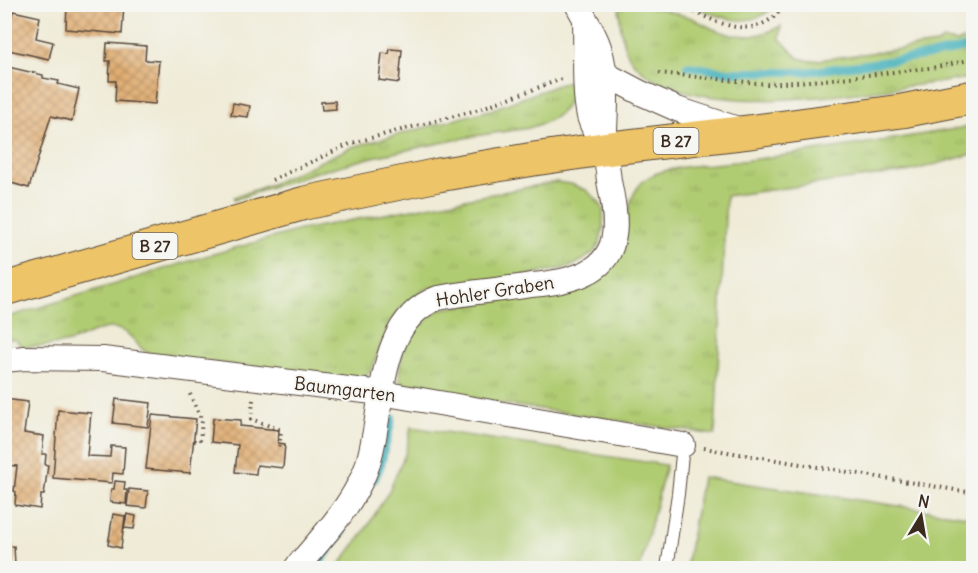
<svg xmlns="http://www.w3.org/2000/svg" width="978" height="573" viewBox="0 0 978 573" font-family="Delius,sans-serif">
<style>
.grass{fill:url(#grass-tufts);stroke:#767b48;stroke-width:1.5}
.garden{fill:#b0cc72;stroke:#767b48;stroke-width:1.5}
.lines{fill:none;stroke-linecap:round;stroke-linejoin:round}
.stream{stroke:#3fafba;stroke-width:8}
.building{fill:url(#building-cross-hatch)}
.service-casing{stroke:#56473a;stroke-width:14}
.minor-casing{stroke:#56473a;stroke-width:26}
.primary-casing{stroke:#56473a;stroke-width:35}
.path{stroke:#56473a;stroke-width:4;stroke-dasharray:1.5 4.5;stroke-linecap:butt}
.service{stroke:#fff;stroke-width:12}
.minor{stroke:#fff;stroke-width:24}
.primary{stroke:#eec469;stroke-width:33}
.labels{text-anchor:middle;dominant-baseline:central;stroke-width:4.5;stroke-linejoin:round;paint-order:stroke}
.shield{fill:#f6f6f2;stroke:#73675e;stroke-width:1.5}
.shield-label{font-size:16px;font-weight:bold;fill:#3b2a1e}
.street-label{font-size:18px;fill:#3b2a1e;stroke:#f6f6f2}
</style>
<defs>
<pattern id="grass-tufts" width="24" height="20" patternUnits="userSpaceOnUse" patternTransform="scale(1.5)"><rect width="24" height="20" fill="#b0cc72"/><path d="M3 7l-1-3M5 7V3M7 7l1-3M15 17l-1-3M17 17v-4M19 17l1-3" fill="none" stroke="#98af62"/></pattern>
<pattern id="building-cross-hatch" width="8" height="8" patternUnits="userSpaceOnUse" patternTransform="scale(1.5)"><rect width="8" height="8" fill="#e0ad72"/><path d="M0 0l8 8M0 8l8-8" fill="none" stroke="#b78d5d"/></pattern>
</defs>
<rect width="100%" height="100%" fill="#f6f6f2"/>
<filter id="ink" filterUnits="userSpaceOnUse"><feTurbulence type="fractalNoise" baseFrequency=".0167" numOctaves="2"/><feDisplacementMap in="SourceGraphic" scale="12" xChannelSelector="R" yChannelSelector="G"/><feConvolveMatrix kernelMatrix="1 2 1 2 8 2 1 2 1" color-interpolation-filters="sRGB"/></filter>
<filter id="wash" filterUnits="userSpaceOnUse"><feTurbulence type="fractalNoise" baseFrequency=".008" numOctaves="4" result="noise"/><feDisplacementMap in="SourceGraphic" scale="24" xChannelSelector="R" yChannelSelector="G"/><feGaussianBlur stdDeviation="1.35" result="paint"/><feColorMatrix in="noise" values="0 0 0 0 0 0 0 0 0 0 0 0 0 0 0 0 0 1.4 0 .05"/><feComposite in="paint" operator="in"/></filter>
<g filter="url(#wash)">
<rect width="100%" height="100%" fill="#efebd7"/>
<!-- grass -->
<path class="grass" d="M630 4 647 5 692 18 713 29 732 35 752 36 768 32 781 26 780 39 798 58 811 61 937 44 943 40 957 42 973 37V77C950 82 925 84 901 87 834 97 682 119 633 62 621 48 620 23 619 5Z
M692 5H722L739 9 754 7 758 5H776C750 31 720 18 692 5Z
M571 80 570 97 565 108 556 117 543 123 529 128 474 136 373 157 313 173 234 200V197L269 185 352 147 490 110Z
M973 126V154L911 171 726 196 715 435 416 391 404 385 399 379C399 347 414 326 440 309L554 293 625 236C628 215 628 192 647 178 666 165 717 165 742 161 819 151 896 139 973 126Z
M556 182 571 184 586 190 600 203 603 210V229L600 242 594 252 583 260 570 267 504 279 459 282 426 289 406 302 389 323 371 371 358 380 151 355C147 352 142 350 140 347 133 339 128 332 118 329 103 324 84 338 69 342 54 346 38 346 22 347L15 339 5 340V318L206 256 300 230Z"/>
<!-- garden -->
<path class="garden" d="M411 427 666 465 640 568H337L364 532 389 491 406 452Z
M702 477 973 517V568H686Z"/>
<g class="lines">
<!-- stream -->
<path class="stream" d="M687 66 729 72H806L932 55 974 46
M375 479 381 464 392 418
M318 565 342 532"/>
</g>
<g id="blocks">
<!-- building -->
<path class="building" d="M67 4H124L122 34 66 29Z
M13 11 40 17 36 38 53 42 49 59 4 49Z
M107 43 146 46 145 60 159 61 155 104 115 101 116 81H109L110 61H106Z
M390 49 402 50 399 83 379 80 382 53 389 54Z
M4 66 43 75V78L59 81 58 84 79 89 72 121 51 116 29 188 11 183 8 193 4 192Z
M335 101 336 109 322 110 321 102Z
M233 103 250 106 248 117 231 115Z
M4 399 28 402 24 433 44 436 42 454H46L45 465H48L44 495H41L40 509 15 505 16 492 14 491 17 466 4 465Z
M116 399 151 403 148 427 113 423Z
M58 410 91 413 87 456 110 457 111 446 125 447 123 474 113 473 112 483 53 478Z
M152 415 196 419 190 473 146 469Z
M213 418 241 420 240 426 279 430 278 443 285 444 283 468 257 465 256 474 235 472 238 445 211 442Z
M115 481 125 482 124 490H127L126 504 110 502 111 489H114Z
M129 489 148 491 146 508 127 506Z
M113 514 125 516 121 548 108 545Z
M127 514 136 516 134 529 124 528Z
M14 546 15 565 4 566V547Z"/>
</g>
</g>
<g filter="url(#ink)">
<use href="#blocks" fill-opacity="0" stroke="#56473a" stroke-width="1.5"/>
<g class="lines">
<!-- service casing -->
<g class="service-casing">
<path id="service" d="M667 568 678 494 683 445"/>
</g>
<!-- minor casing -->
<g class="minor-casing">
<path id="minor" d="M577 4C584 18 594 32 599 47 609 78 606 113 604 146
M605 74 641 93 677 109 741 130
M4 360 25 358 103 359 381 393 683 445
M296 568C321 539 350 508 365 472 386 419 372 322 438 298 469 292 501 290 532 285 550 283 569 281 586 273 624 255 616 215 609 181 608 171 607 159 603 149 600 138 592 128 589 116 583 89 586 49 585 20"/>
</g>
<!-- primary casing -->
<g class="primary-casing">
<path id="primary" d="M4 289 305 203 438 175 534 159 603 149 749 132 902 111 974 97"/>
</g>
<!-- path -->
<path class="path" d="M678 4C716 21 753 47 786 4
M659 73 767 84 824 80 937 67 974 59
M272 180 352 143 473 111 562 79
M190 394 202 421 200 441H194
M253 400 251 419 281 430 279 449H277
M704 448 974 493"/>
<!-- service -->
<use href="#service" class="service"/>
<!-- minor -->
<use href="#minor" class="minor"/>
<!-- primary -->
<use href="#primary" class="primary"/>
</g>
</g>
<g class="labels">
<!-- shield labels -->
<g class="shield">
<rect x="653.5" y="128" width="45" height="26" rx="4.5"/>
<rect x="132.5" y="233" width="45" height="26" rx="4.5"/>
</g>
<g class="shield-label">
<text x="676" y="141">B 27</text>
<text x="155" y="246">B 27</text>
</g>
<!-- street labels -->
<g class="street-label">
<text transform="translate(495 291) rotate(-9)">Hohler Graben</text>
<text transform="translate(345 389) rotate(7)">Baumgarten</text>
</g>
</g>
<!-- margin -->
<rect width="978" height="573" fill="none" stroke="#f6f6f2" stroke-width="24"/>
<!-- north arrow -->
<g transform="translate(921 516) rotate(11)" stroke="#f6f6f2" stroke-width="4.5" paint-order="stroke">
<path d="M0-4.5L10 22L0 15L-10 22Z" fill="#3b2a1e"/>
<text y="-9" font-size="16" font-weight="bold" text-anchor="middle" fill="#3b2a1e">N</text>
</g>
</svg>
